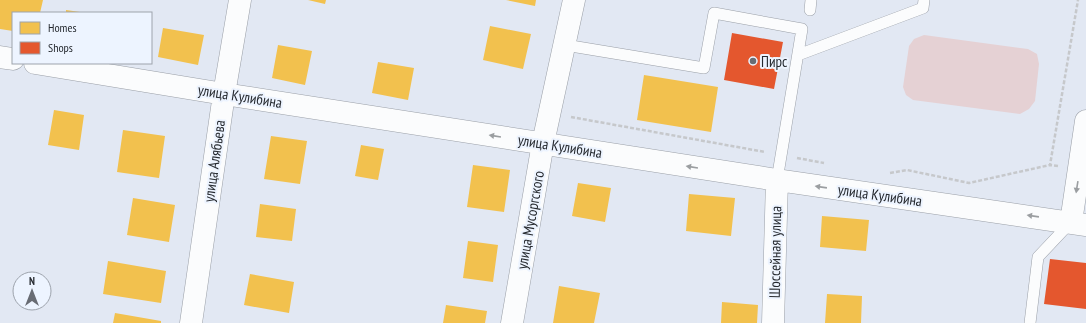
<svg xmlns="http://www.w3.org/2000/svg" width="1086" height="323" viewBox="0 0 1086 323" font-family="'PT Sans Narrow',sans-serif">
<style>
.green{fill:#e5d1d4}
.homes{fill:#f2c14e}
.shops{fill:#e4572e}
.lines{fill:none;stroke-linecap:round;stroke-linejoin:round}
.service-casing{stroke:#9a9fa7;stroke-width:12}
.minor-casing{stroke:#9a9fa7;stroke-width:23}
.path{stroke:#c6c8cb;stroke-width:2.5;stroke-dasharray:4 2;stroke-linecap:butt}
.service{stroke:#fbfcfd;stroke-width:11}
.minor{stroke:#fbfcfd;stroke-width:22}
.oneway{fill:#9b9ea1}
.poi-dot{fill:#686c74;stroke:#edf4ff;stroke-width:1.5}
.labels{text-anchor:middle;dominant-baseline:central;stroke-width:4;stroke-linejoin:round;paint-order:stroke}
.poi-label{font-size:15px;fill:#262a30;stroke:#edf4ff;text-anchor:start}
.street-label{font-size:15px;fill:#262a30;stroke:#edf4ff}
</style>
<rect width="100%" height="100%" fill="#e2e8f3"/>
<!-- green -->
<path class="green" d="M924 35 1028 49 1037 54 1039 64 1035 101 1029 109 1020 114 913 100 906 95 903 87 909 46 914 39Z"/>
<!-- homes -->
<path class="homes" d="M0 0H43L40 13H13V31L0 29Z
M308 0H326L325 4Z
M506 0H536L535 6Z
M66 10 80 12V13H66Z
M490 26 531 34 523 69 483 60Z
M163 28 204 35 198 65 158 57Z
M278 45 312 51 305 85 272 78Z
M378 62 414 68 408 100 372 93Z
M644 75 718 87 711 132 637 120Z
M54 110 84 115 79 150 48 145Z
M123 130 165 136 159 178 117 172Z
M271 136 307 141 300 184 264 179Z
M361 145 384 149 378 180 355 176Z
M473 165 510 170 504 212 467 207Z
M578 183 611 188 605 222 572 216Z
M689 194 735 198 731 236 686 231Z
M133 198 175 205 169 242 127 235Z
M260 204 296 209 292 241 256 237Z
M822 216 869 220 866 251 820 247Z
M468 241 498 245 493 282 463 278Z
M108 261 166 271 161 303 103 294Z
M250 274 294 282 289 313 244 305Z
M559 286 600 293 594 323H553Z
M827 294 862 296 861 323H825Z
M722 302 758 305 757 323H721Z
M446 305 487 311 485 323H443Z
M115 313 161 321V323H113Z"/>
<!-- shops -->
<path class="shops" d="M732 33 783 42 774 89 724 80Z
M1050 259 1086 263V309L1044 304Z"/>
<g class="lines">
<!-- service casing -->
<g class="service-casing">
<path id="service" d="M810 10 811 0
M565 45 704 68 714 13 802 29 777 180
M798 55 923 8 924 0
M1030 323 1038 257 1071 222"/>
</g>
<!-- minor casing -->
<g class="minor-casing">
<path id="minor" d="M0 57 13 59
M35 63 224 94 777 180 1086 225
M1071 222 1086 121
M191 323 224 94 240 0
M512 323 543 143 574 0
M773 323 777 180"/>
</g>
<!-- path -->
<path class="path" d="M571 117 765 152
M797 158 824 163
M1058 166 1050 165 1078 0
M890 173 907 170 969 183 1050 165"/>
<!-- service -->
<use href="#service" class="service"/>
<!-- minor -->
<use href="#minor" class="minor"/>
</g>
<!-- one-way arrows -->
<defs><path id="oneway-solid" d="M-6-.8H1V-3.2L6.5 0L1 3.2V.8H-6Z"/></defs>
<g class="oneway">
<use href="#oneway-solid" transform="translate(495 136) rotate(-171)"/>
<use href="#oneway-solid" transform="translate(692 167) rotate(-171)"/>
<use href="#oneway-solid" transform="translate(821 187) rotate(-172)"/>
<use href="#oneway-solid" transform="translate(1077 187) rotate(99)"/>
<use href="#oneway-solid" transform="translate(1033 216) rotate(-172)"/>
</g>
<!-- markers -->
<circle class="poi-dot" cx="753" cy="61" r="4"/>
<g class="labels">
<!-- poi labels -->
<g class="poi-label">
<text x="761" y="61">Пирс</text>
</g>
<!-- street labels -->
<g class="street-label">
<text transform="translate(240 96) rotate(9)">улица Кулибина</text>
<text transform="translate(560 146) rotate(9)">улица Кулибина</text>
<text transform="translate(214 161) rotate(-82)">улица Алябьева</text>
<text transform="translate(880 195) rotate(8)">улица Кулибина</text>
<text transform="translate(530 220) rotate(-80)">улица Мусоргского</text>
<text transform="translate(775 252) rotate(-89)">Шоссейная улица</text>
</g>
</g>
<!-- legend -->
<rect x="12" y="12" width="140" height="52" fill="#edf4ff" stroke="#9da3ac"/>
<rect x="20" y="22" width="20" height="12" fill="#f2c14e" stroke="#9da3ac"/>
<text x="48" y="32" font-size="12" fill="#262a30">Homes</text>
<rect x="20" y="42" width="20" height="12" fill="#e4572e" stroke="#9da3ac"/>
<text x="48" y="52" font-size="12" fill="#262a30">Shops</text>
<!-- north arrow -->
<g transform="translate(32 291)"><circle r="19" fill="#edf4ff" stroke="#9da3ac"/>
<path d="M0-3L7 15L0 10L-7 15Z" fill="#686c74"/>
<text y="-6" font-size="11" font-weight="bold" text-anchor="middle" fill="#262a30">N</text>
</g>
</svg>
